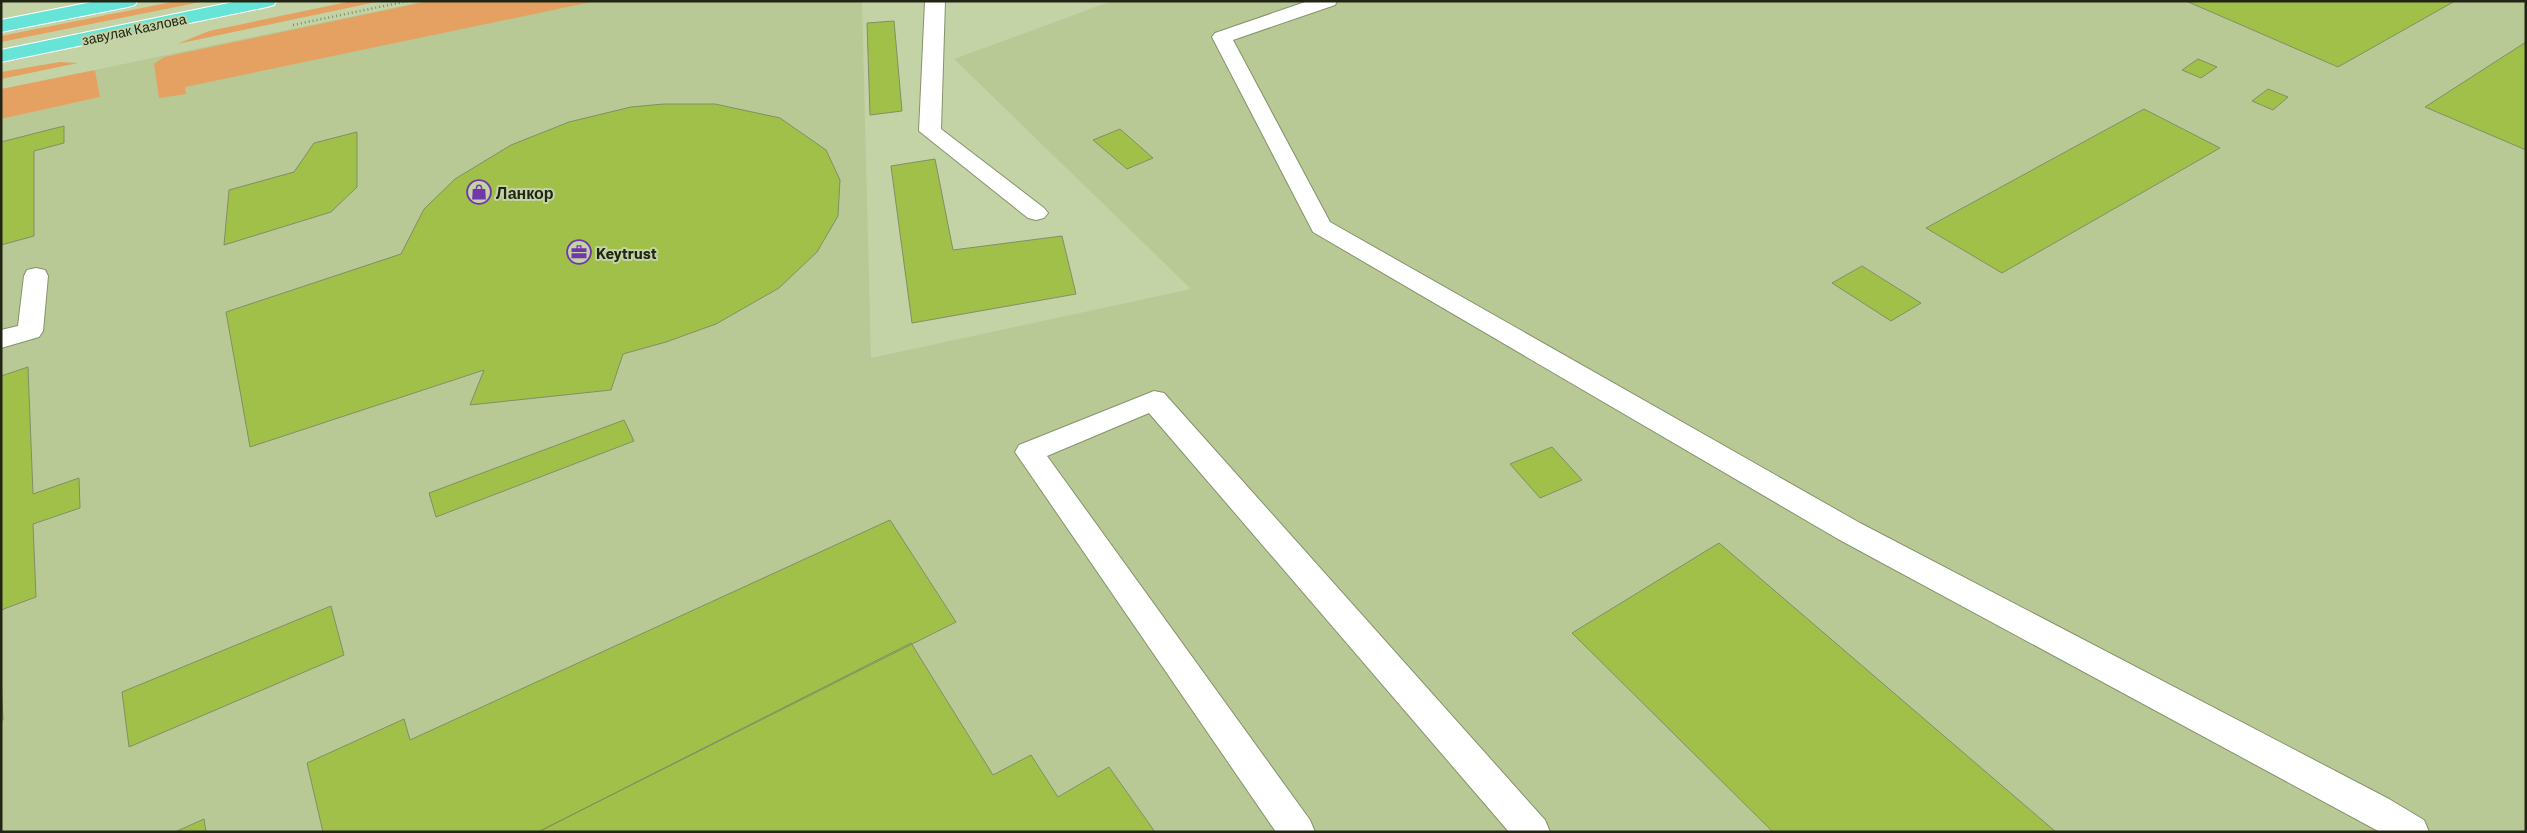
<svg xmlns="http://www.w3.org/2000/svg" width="2527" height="833" viewBox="0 0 2527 833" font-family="Barlow,sans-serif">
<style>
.built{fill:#b8c995}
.green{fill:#e5a162}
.building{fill:#a0c049;stroke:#818f65}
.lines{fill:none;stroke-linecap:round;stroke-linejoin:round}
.minor-casing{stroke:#859369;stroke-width:2}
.major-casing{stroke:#fff;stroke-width:2}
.path{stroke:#808b6a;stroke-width:2.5;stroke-dasharray:1 3;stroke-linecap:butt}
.minor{fill:#fff;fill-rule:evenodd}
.major{fill:#67e4d8;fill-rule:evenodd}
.labels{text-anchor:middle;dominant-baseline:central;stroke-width:4;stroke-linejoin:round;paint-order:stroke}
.far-street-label{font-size:14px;fill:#202514;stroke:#c4d3a6}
.poi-label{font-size:16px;font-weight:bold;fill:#202514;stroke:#c4d3a6;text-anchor:start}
</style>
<rect width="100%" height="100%" fill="#c4d3a6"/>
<!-- built -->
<path class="built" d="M425 1H862L871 358 1191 289 954 59 1112 1H2526V832H1V119L100 97 95 70Z"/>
<!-- green -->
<path class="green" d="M177 1H206L1 42V36Z
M352 1H381L177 44 209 31Z
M429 1H596L185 87 186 94 159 98 154 64 164 57Z
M60 62 78 63 1 79V72Z
M95 70 100 97 1 119V89Z"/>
<!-- building -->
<path class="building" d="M2186 1H2455L2338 67Z
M894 21 902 111 870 115 867 23Z
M2526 42V150L2425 107Z
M2198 59 2217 67 2201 78 2182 70Z
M2268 89 2288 97 2273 110 2252 101Z
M664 104H715L780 118 826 150 840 180 838 216 817 252 779 288 716 324 666 342 623 354 611 390 470 405 484 370 250 447 226 312 401 254 424 209 455 179 511 145 569 122 631 107Z
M2144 109 2220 148 2002 273 1926 228Z
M64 126V143L34 151V236L1 245V142Z
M1120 129 1153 158 1127 169 1093 140Z
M357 132V187L331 212 224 245 229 190 294 172 314 143Z
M935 159 953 250 1062 236 1076 294 912 323 891 166Z
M1862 266 1921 303 1891 321 1832 283Z
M28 367 33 494 79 478 80 508 33 524 36 597 1 610V376Z
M624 420 634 441 436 517 429 493Z
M1552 447 1582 480 1540 498 1510 464Z
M890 520 956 622 538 832H323L307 763 404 719 410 740Z
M1719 543 2056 832H1773L1572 633Z
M331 606 344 655 129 747 122 692Z
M911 643 993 775 1031 755 1058 797 1109 767 1155 832H538Z
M1 675 3 720 1 721Z
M204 819 206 832H175Z"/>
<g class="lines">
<!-- minor casing -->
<g class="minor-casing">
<path id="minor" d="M925 1H945L941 129 1044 208 1048 213 1044 218 1036 220 1028 218 919 131Z
M1308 1H1337L1335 5 1233 40 1330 222 1860 523 2389 799 2424 820 2429 832H2380L1838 539 1313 232 1212 37 1215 33Z
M36 268 45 270 48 276 43 331 39 337 1 348V330L18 326 24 276 27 270Z
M1154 391 1164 393 1545 820 1550 832H1509L1149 413 1047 456 1310 820 1315 832H1276L1015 452 1019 445Z"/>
</g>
<!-- major casing -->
<g class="major-casing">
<path id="major" d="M97 1H137L135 5 128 7 1 32V20Z
M238 1H276L274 5 267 7 1 62V50Z"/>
</g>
<!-- path -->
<path class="path" d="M293 25 408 1"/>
<!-- minor -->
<use href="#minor" class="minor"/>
<!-- major -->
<use href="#major" class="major"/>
</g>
<!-- icons -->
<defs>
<g id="shop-ring" transform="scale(1.25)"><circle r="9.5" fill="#c4d3a6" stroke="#7237ad" stroke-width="1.5"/><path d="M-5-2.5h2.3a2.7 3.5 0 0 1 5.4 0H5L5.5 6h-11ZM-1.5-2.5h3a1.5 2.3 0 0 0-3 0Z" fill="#7237ad"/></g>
<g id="office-ring" transform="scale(1.25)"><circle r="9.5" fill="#c4d3a6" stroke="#7237ad" stroke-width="1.5"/><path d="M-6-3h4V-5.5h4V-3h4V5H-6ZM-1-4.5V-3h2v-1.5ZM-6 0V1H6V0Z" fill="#7237ad"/></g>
</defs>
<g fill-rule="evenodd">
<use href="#shop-ring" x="479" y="192"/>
<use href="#office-ring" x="579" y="252"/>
</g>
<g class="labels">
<!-- far-street labels -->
<g class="far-street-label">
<text transform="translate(134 29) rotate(-12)">завулак Казлова</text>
</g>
<!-- poi labels -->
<g class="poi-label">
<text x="496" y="192">Ланкор</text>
<text x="596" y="252">Keytrust</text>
</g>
</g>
<!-- border -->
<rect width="2527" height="833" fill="none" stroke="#202514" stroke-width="5"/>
</svg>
